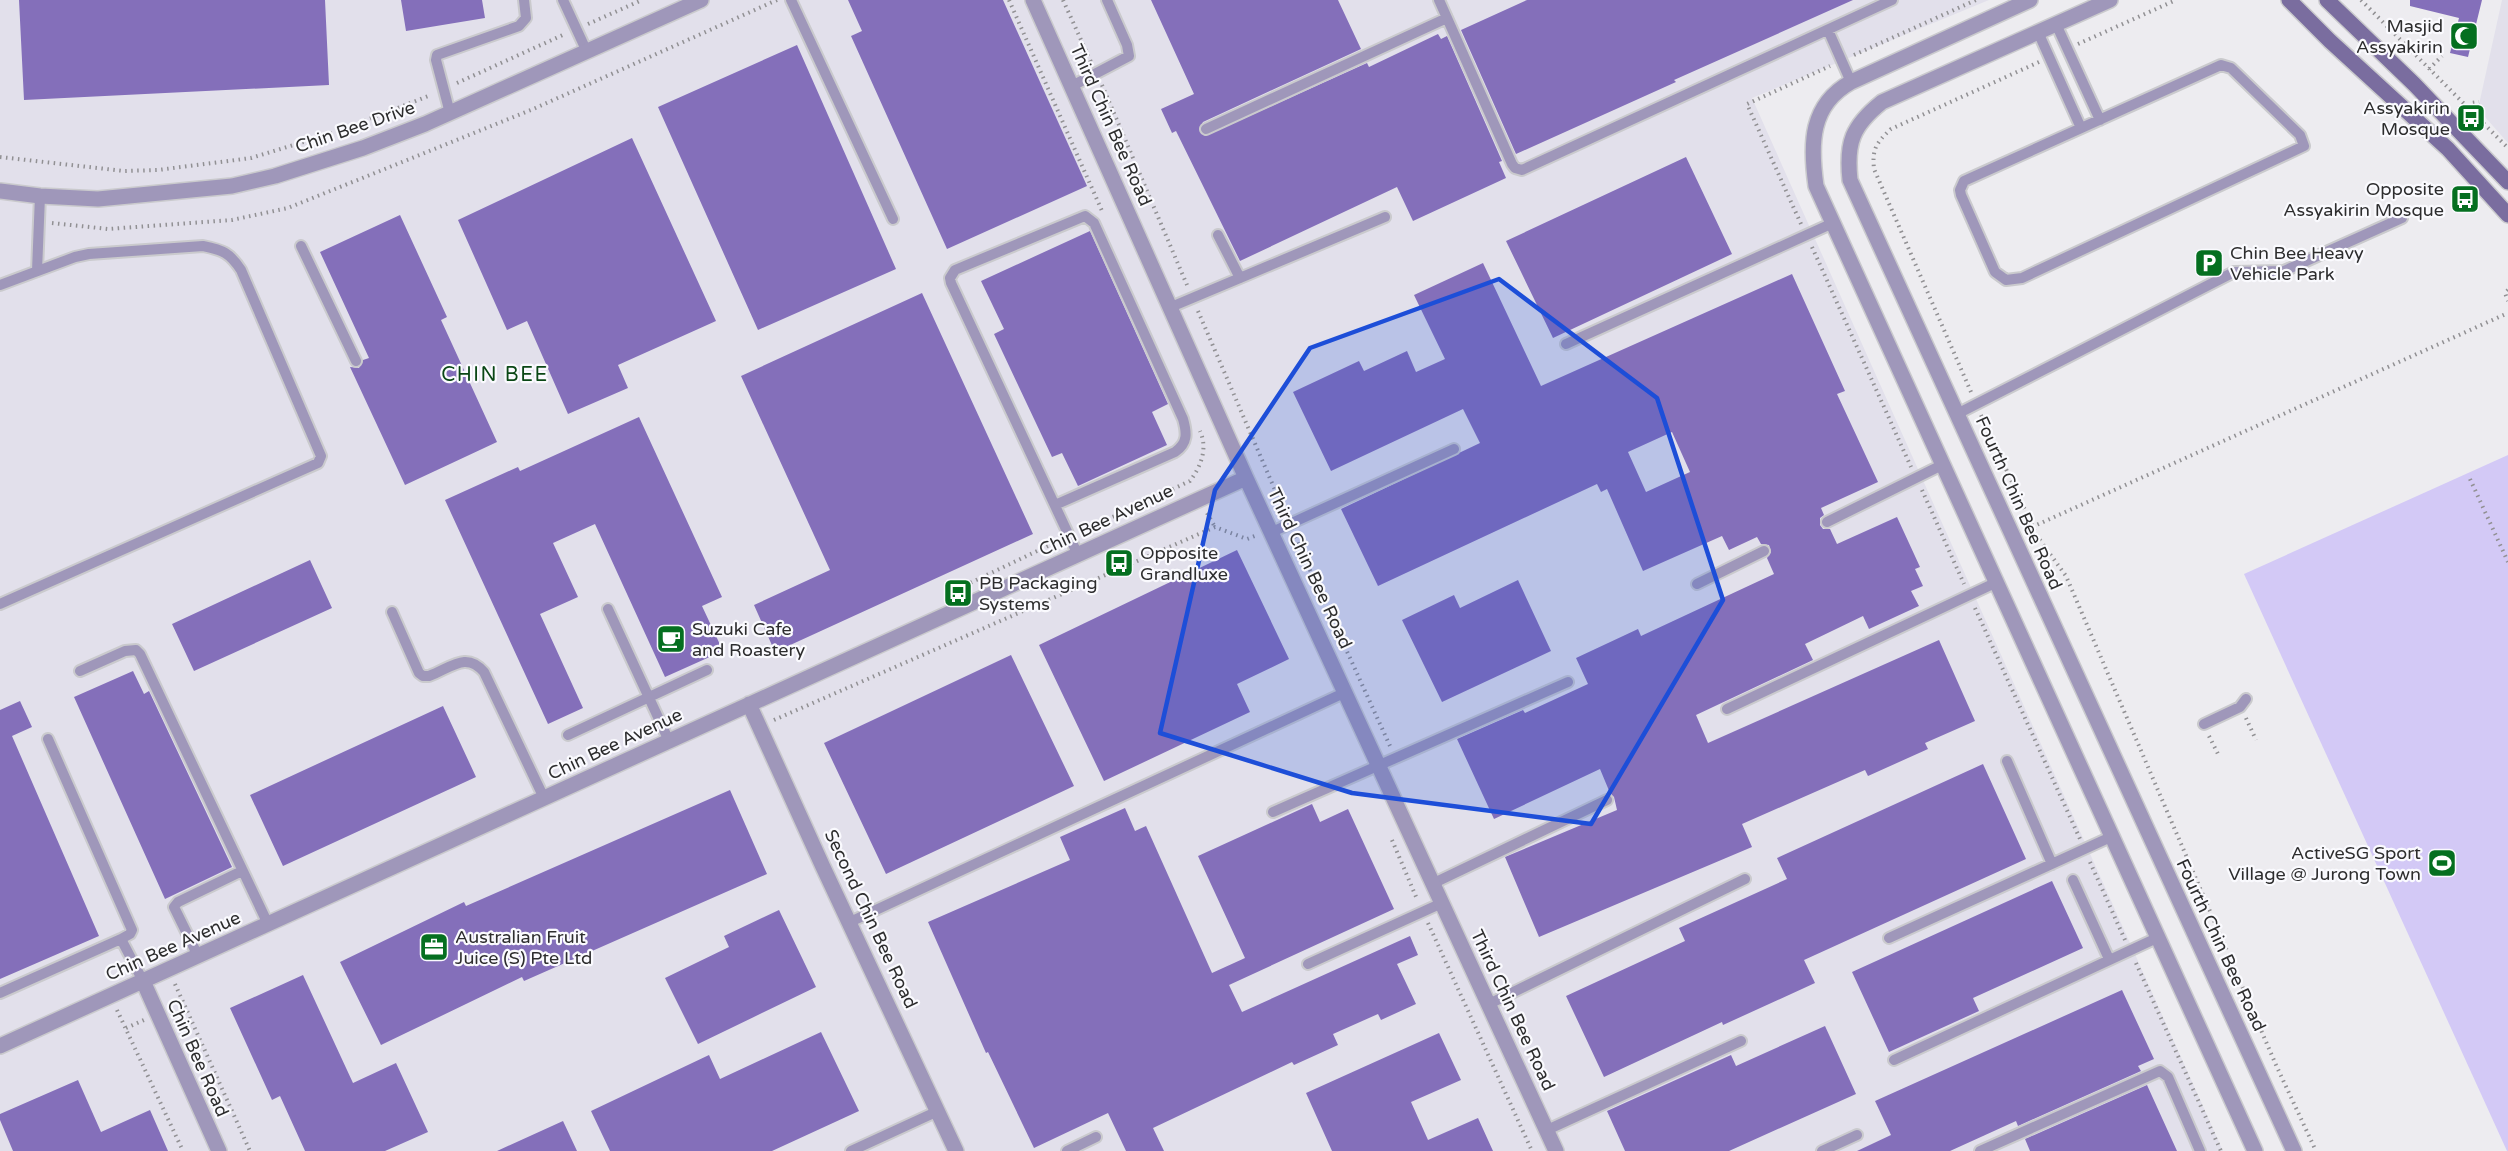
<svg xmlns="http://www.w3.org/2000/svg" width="2508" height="1151" viewBox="0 0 2508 1151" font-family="'Varela Round',sans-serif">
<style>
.built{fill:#e2e0eb}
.garden{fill:#d3c9f6}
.building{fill:#846fba;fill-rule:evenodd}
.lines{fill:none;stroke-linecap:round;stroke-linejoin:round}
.service-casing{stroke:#cacacd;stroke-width:14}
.minor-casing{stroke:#cacacd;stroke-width:18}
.secondary-casing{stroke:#cacacd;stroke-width:18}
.path{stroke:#919093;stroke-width:4;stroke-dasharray:1.5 4.5;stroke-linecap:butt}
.service{stroke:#9f97ba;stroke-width:10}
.minor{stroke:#9f97ba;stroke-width:15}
.secondary{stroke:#7a6d9f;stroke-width:15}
.marked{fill:#1d4ed8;fill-opacity:0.2;stroke:#1d4ed8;stroke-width:4.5;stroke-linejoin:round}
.labels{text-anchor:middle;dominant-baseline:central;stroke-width:4.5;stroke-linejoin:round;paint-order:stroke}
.poi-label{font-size:18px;fill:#2d2d2e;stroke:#fafafe;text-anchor:start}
.street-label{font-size:18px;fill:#2d2d2e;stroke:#fafafe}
.neighbourhood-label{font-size:20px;letter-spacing:1.5px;fill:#0a4715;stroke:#fafafe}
</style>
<rect width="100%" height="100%" fill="#edecf0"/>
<!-- built -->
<path class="built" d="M0 0H1989L1752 98 2223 1151H0Z
M2502 0H2508V143L2478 109Z"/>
<!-- garden -->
<path class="garden" d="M2508 455V1151H2507L2244 574Z"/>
<!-- building -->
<path class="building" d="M19 0H325L329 85 24 100Z
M401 0H482L485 18 406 31Z
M848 0H1003L1087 186 947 249 851 36 862 31Z
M1151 0H1338L1361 49 1203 122 1199 129 1205 136 1367 63 1369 67 1438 34 1441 39 1447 36 1502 161 1499 162 1506 178 1413 221 1397 187 1240 261 1176 131 1172 133 1161 109 1194 94Z
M1527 0H1853L1674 80 1676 82 1516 154 1461 30Z
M2410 0H2482L2468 57 2450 53 2459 18 2410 6Z
M797 45 896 269 758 330 658 107Z
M632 138 716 321 618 365 628 388 568 414 527 321 507 330 458 220Z
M1686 157 1732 254 1553 338 1506 241Z
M400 215 447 317 441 320 497 442 405 485 350 367 359 368 363 360 369 358 320 252Z
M1090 231 1168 404 1152 412 1167 445 1078 486 1062 453 1052 457 994 334 1004 329 981 281Z
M1483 263 1541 386 1792 274 1845 391 1837 394 1878 482 1821 508 1824 515 1820 518V525L1823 529H1830L1837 544 1897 517 1920 567 1915 569 1923 586 1911 591 1919 606 1869 629 1863 616 1805 644 1813 660 1696 715 1708 743 1939 640 1975 721 1925 743 1928 749 1868 776 1865 770 1742 824 1752 847 1539 937 1505 857 1617 810 1614 797 1610 793 1600 769 1494 819 1457 739 1523 710 1525 713 1588 684 1576 658 1638 629 1641 636 1774 574 1767 558 1771 552 1769 545 1761 544 1757 537 1729 550 1722 536 1643 571 1607 489 1601 492 1597 484 1378 586 1341 509 1480 443 1463 409 1331 471 1293 392 1359 361 1364 371 1407 351 1416 372 1445 359 1414 295ZM1672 432 1690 472 1646 492 1628 452Z
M922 293 1033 534 775 652 754 605 830 570 741 376Z
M639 417 722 597 702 606 723 651 665 677 595 524 553 543 578 597 540 614 583 708 548 724 445 500 518 467 520 471Z
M1237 550 1289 659 1237 684 1250 712 1104 781 1039 645Z
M310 560 332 608 194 671 172 624Z
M1518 580 1551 651 1442 702 1402 620 1454 595 1460 608Z
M1011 655 1074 786 886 874 824 743Z
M133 671 144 694 149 691 232 867 165 899 74 697Z
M20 701 32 727 12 736 99 936 0 979V710Z
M443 706 476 777 283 866 250 795Z
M1983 764 2026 859 1804 960 1815 983 1723 1025 1722 1022 1604 1077 1566 996 1685 941 1679 928 1787 879 1777 858Z
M730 790 767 874 524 981 522 977 381 1045 340 962 464 902 466 906Z
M1312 804 1320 822 1348 809 1394 909 1229 985 1242 1012 1410 936 1418 955 1397 964 1416 1004 1381 1020 1378 1014 1333 1034 1338 1045 1294 1065 1292 1062 1153 1128 1164 1151H1126L1108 1113 1034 1148 988 1052 986 1053 928 922 1070 860 1060 837 1125 808 1135 831 1146 826 1212 973 1245 958 1198 856Z
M2052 881 2083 948 1973 998 1979 1011 1889 1052 1852 972Z
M779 910 816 987 698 1044 665 978 729 947 724 936Z
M303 975 353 1083 396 1063 428 1132 385 1151H305L280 1096 272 1100 230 1008Z
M2122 990 2154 1059 2138 1066 2141 1071 2018 1126 2016 1121 1950 1151H1857L1891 1135 1875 1101Z
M1825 1026 1856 1094 1729 1151H1625L1607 1111 1731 1055 1736 1066Z
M821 1032 859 1111 772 1151H610L591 1111 709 1055 720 1079Z
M1439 1033 1461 1080 1411 1102 1428 1140 1478 1118 1493 1151H1332L1306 1093Z
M78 1080 101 1132 150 1110 168 1151H13L0 1120V1114Z
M2147 1085 2177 1151H2030L2025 1139Z
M563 1121 577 1151H497Z"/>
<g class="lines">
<!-- service casing -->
<g class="service-casing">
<path id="service" d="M563 0 587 52
M791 0 893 219
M1439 0 1512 164 1515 168 1522 170 1892 0
M2056 24 2100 120
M1828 30 1851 82
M2038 32 2081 128
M2221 65 2231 68 2300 135 2304 146 2022 278 2006 280 1995 272 1961 195 1960 190 1964 181Z
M1072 86 1129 56 1127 45 1107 0
M450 113 436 60 437 55 519 26 526 18 524 0
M1206 129 1447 18
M1218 235 1240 278
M301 246 356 361
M37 271 40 196
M0 285 75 257 89 254 203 246C223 250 230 253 241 270L321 456 318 463 0 604
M1171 307 1385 217
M1566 344 1833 223
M1957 414 2234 272 2284 271 2402 218
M1055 505 1175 452C1188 443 1187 433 1183 419L1094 223 1085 216 955 270 950 278 951 283 1078 555
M1827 522 1942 465
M1272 532 1454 449
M1697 584 1764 551
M608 609 669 741
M392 612 419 673 423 676H429C451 668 466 651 484 672L544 798
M80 671 125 651 136 650 140 654 268 924
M1727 709 1995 583
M2204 724 2240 707 2246 699
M568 735 707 670
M2007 761 2052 864
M1273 812 1568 682
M2073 880 2109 959
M1434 883 1607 800
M850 922 1346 692
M1889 938 2113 836
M121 939 143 981
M198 956 174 907 178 902 242 871
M1308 964 1442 903
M0 993 121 939 130 934 132 930 48 739
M1489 1004 1745 879
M1894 1060 2159 937
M1547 1130 1741 1041
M851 1151 938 1111
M1067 1151 1096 1137
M1822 1151 1857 1135
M1980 1151 2160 1071 2168 1077 2200 1151"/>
</g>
<!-- minor casing -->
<g class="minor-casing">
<path id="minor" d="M1033 0 1246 478 1556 1151
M2030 0 1851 82C1810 105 1810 144 1816 186L2255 1151
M2110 0 1882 102C1852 126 1846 143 1850 180L2294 1151
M0 191 40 196 98 199 232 186 275 176 363 148 425 124 701 0
M749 704 823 867 956 1151
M143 981 219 1151
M0 1046 1246 478"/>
</g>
<!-- secondary casing -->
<g class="secondary-casing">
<path id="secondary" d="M2289 0 2330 41 2448 149 2508 215
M2327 0 2414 84 2508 182"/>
</g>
<!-- path -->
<path class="path" d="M1009 0 1102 211
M1063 0 1091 62
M2361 0 2508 148
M588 24 642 0
M2078 44 2176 0
M1854 55 1976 0
M2429 69 2442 56
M457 83 565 34
M1102 85 1187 285
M2470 107 2471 103 2479 102
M0 157 124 171 158 170 251 158 333 133 431 95
M52 223 108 229 232 220 288 208 531 110 777 0
M1801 224 1747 104 1830 66
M1812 247 1911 467
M2508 290 2505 293 2508 301
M1198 311 1284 511
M1971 392 1874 169C1872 149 1876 143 1891 129L2039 62
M1981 415 2037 536 2066 576 2276 1065 2316 1151
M2470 479 2508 562
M1922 490 1964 584
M1207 513 1215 527
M2032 527 2508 313
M1080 532 1190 481C1201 466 1208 449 1200 431
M1295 537 1390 746
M949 593 1056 542
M1975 608 2080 839
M2246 718 2256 740
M774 720 1215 527 1247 539 1255 536
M2209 736 2219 756
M1392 840 1417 899
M2090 862 2125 940
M1428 923 1532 1151
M2136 963 2221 1151
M175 984 250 1151
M117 1010 183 1151
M126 1028 144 1020"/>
<!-- service -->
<use href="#service" class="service"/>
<!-- minor -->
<use href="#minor" class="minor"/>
<!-- secondary -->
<use href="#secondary" class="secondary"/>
</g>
<!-- marked area -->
<path class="marked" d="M1499 279 1657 398 1723 600 1591 824 1352 793 1160 733 1215 490 1310 348Z"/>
<!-- icons -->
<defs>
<g id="mosque-square" transform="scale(1.5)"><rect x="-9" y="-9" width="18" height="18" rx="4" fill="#056f20" stroke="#fafafe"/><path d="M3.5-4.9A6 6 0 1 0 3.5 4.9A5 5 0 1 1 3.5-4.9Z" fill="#fff"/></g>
<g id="bus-square" transform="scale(1.5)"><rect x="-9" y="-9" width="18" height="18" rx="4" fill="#056f20" stroke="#fafafe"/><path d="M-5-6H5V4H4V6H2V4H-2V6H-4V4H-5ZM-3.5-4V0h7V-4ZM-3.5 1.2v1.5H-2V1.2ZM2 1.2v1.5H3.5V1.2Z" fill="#fff"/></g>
<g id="parking-square" transform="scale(1.5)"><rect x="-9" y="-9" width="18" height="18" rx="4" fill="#056f20" stroke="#fafafe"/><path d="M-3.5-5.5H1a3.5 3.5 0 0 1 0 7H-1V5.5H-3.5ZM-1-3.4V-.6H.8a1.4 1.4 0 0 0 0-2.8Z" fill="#fff"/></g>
<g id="cafe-square" transform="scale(1.5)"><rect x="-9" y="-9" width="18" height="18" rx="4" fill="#056f20" stroke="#fafafe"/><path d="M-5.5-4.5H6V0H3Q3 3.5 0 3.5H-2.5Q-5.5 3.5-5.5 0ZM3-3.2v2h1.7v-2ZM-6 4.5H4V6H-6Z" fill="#fff"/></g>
<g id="stadium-square" transform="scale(1.5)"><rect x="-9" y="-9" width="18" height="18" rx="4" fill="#056f20" stroke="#fafafe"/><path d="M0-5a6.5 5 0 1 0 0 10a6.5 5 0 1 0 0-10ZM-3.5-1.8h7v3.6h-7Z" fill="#fff"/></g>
<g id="office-square" transform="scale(1.5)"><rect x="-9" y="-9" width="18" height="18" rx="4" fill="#056f20" stroke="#fafafe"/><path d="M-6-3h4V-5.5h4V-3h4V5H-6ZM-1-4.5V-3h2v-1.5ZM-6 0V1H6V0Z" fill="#fff"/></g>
</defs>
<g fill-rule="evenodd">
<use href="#mosque-square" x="2464" y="36"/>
<use href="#bus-square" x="2471" y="118"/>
<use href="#bus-square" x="2465" y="199"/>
<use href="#parking-square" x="2209" y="263"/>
<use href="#bus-square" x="1119" y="563"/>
<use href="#bus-square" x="958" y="593"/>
<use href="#cafe-square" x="671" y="639"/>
<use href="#stadium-square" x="2442" y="863"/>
<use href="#office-square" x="434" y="947"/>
</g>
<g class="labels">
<!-- poi labels -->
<g class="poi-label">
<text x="2443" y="26" text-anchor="end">Masjid<tspan x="2443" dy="21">Assyakirin</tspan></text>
<text x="2450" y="108" text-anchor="end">Assyakirin<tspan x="2450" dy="21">Mosque</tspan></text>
<text x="2444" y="189" text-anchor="end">Opposite<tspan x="2444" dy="21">Assyakirin Mosque</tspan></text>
<text x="2230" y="253">Chin Bee Heavy<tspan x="2230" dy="21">Vehicle Park</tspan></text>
<text x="1140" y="553">Opposite<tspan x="1140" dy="21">Grandluxe</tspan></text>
<text x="979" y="583">PB Packaging<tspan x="979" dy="21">Systems</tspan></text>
<text x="692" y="629">Suzuki Cafe<tspan x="692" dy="21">and Roastery</tspan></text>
<text x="2421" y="853" text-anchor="end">ActiveSG Sport<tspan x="2421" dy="21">Village @ Jurong Town</tspan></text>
<text x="455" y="937">Australian Fruit<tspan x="455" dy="21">Juice (S) Pte Ltd</tspan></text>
</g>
<!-- street labels -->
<g class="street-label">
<text transform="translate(1111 125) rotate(66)">Third Chin Bee Road</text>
<text transform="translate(355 127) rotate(-19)">Chin Bee Drive</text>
<text transform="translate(2019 503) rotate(66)">Fourth Chin Bee Road</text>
<text transform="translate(1106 520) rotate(-25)">Chin Bee Avenue</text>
<text transform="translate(1310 568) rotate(65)">Third Chin Bee Road</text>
<text transform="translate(615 744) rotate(-25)">Chin Bee Avenue</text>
<text transform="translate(871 919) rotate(65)">Second Chin Bee Road</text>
<text transform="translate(2221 945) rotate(65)">Fourth Chin Bee Road</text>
<text transform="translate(173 946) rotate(-24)">Chin Bee Avenue</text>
<text transform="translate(1513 1010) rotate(65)">Third Chin Bee Road</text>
<text transform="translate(198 1058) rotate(66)">Chin Bee Road</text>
</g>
<!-- neighbourhood labels -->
<g class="neighbourhood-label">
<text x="495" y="375">CHIN BEE</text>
</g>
</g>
</svg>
